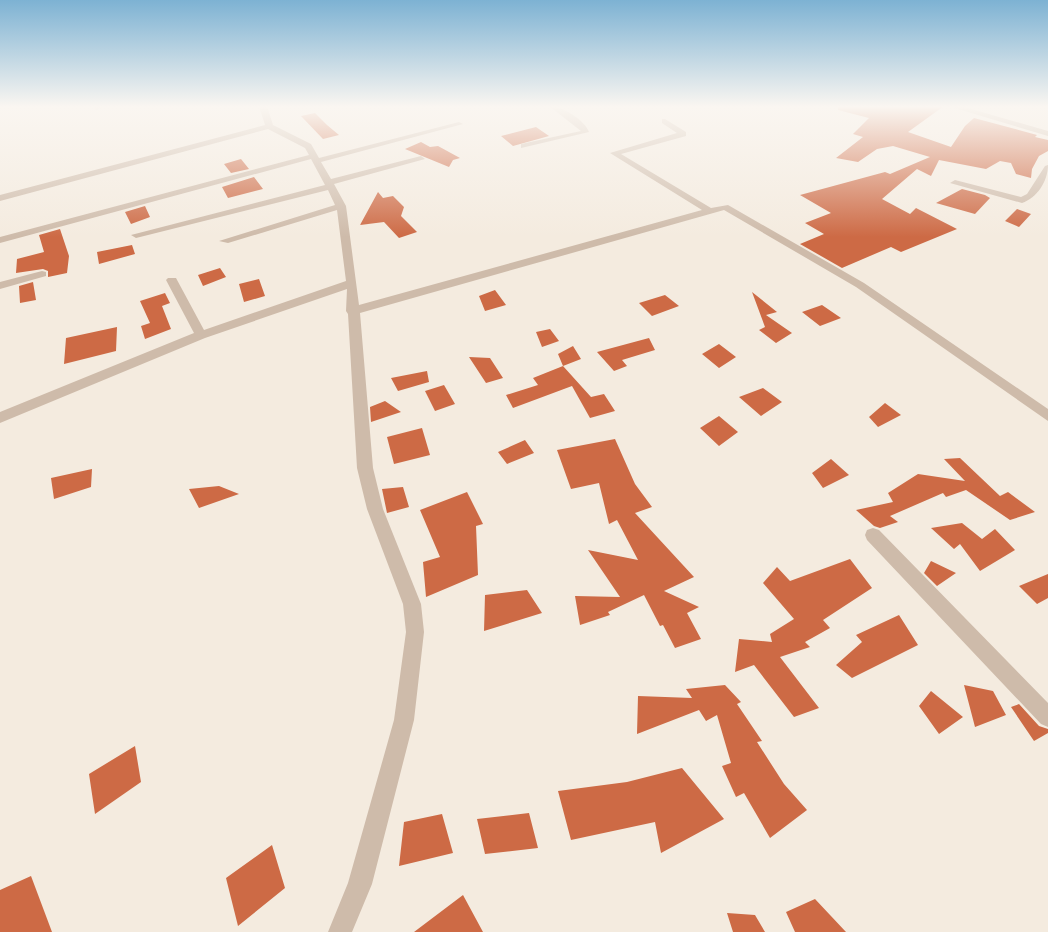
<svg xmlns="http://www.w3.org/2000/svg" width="1048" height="932" viewBox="0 0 1048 932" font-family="Cabin,sans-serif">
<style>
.building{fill:#cd6a45}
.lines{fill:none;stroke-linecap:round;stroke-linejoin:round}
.minor{fill:#cebbaa;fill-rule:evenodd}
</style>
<rect width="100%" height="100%" fill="#f4ebdf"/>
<!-- building -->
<path class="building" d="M838 106H944L908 132 951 147 965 126 974 118 1037 135 1035 137 1048 140V151L1039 156 1032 169 1031 178 1016 174 1011 163 1000 161 986 169 939 160 931 176 917 169 882 199 910 214 916 208 957 229 901 252 891 247 842 268 800 244 824 234 805 223 831 213 800 195 885 172 890 174 930 157 893 146 877 149 858 162 836 158 863 137 853 134 869 118 838 110Z
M315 113 327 125 339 135 323 139 301 116Z
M536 127 549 136 513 146 501 136Z
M421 142 430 147 438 146 460 158 453 160 449 167 405 149Z
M241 159 249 169 231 173 224 164Z
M254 177 263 189 228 198 222 187Z
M962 189 985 195 990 198 975 214 936 203Z
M378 192 383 198 393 196 404 207 401 216 417 232 399 238 384 222 360 225Z
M145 206 150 217 131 224 125 212Z
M1017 209 1031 214 1019 227 1005 221Z
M60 229 69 256 67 273 48 277V271L43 269 16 273 17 259 44 252 39 235Z
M132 245 135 254 99 264 97 252Z
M220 268 226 277 203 286 198 275Z
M259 279 265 296 244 302 239 284Z
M33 282 36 300 20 303 19 286Z
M495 290 506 305 485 311 479 296Z
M752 292 777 312 766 315 792 333 776 343 759 330 765 327Z
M165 293 170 303 162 306 171 329 145 339 141 326 150 323 140 301Z
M665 295 679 306 652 316 639 303Z
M822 305 841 318 820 326 802 312Z
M117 327 116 351 64 364 66 338Z
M550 329 559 341 542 347 536 332Z
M649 338 655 350 622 360 627 366 614 371 597 352Z
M719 344 736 357 719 368 702 354Z
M573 346 581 359 563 366 558 354Z
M469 357 490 358 503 378 486 383Z
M563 366 591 397 604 394 615 411 590 418 572 386 513 408 506 395 538 385 533 378Z
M427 371 429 382 398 391 391 378Z
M444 385 455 404 435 411 425 391Z
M763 388 782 402 761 416 739 397Z
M385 401 401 412 371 422 370 407Z
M885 403 901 415 878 427 869 417Z
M719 416 738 432 719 446 700 428Z
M422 428 430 455 394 464 387 437Z
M615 439 635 484 652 507 635 513 694 577 664 591 699 607 687 613 701 639 675 648 663 625 660 626 644 595 608 612 610 615 580 625 575 596 620 597 588 550 638 560 617 520 609 524 599 483 571 489 557 450Z
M525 440 534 453 507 464 498 452Z
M960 458 1000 496 1008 492 1035 512 1010 520 966 490 946 497 943 493 890 516 898 522 880 528 874 526 856 510 893 502 888 493 918 474 965 481 944 459Z
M831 459 849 475 823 488 812 473Z
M92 469 91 487 54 499 51 478Z
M219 486 239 494 199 508 189 489Z
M403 487 409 507 387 513 382 489Z
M467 492 483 524 476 526 478 575 426 597 423 562 440 557 420 510Z
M962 523 982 539 995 529 1015 550 980 571 960 544 954 549 931 528Z
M850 559 872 588 823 620 830 628 805 642 810 647 780 657 819 708 794 717 754 665 735 672 739 639 772 642 770 634 794 619 763 583 777 567 790 581Z
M931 561 956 573 937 586 924 573Z
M1048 574V598L1037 604 1019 586Z
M527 590 542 613 484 631 485 595Z
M899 615 918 645 852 678 836 665 862 642 856 635Z
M725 685 741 702 737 704 762 741 757 742 784 784 807 810 770 838 744 793 736 797 722 766 731 763 717 715 706 721 699 710 637 734 638 696 692 698 686 689Z
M964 685 993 691 1006 715 975 727Z
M931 691 963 717 939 734 919 706Z
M1019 704 1039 726 1048 729V733L1034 741 1011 707Z
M135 746 141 782 95 814 89 774Z
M682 768 724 819 661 853 655 822 571 840 558 791 627 782Z
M529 813 538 848 485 854 477 819Z
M442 814 453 853 399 866 404 822Z
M272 845 285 888 238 926 226 878Z
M31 876 52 932H0V890Z
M463 895 483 932H414Z
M815 899 846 932H795L786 912Z
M727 913 755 915 765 932H733Z"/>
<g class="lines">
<!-- minor -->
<path class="minor" d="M93 106H109L96 110Z
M259 106H267L273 125 311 144 319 158 459 122 463 124 321 162 331 179 421 156 425 159 334 184 346 206 359 305 702 210 610 153 677 133 662 123V119H665L686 132V136L621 154 711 208 728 205 864 283 1048 409V421L856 287 724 210 360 313 373 468 383 509 421 604 424 632 414 720 372 884 352 932H328L348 883 394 720 406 632 403 604 367 509 357 468 348 314 346 311 347 289 205 338 0 423V412L194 333 166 280 168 278H176L204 330 346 281 337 210 228 243 219 241 335 205 328 190 136 238 131 235 325 185 311 159 0 243V237L309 155 305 148 268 129 0 201V195L265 125Z
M549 106C562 106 585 120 589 132L521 148V144L581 131Z
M948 106H961L1048 131V136Z
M1048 165C1048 181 1037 198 1022 203L950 183 955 180 1021 197 1027 194 1045 166Z
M42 271 46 272V276L0 289V282Z
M873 528 879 530 1048 703V727L1041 724 867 540 865 535 867 530Z"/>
</g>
<!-- sky -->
<linearGradient id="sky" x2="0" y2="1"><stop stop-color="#7db2d3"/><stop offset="0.45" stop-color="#faf6f1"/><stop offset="1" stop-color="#faf6f1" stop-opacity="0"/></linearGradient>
<rect width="1048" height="237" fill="url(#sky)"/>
</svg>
